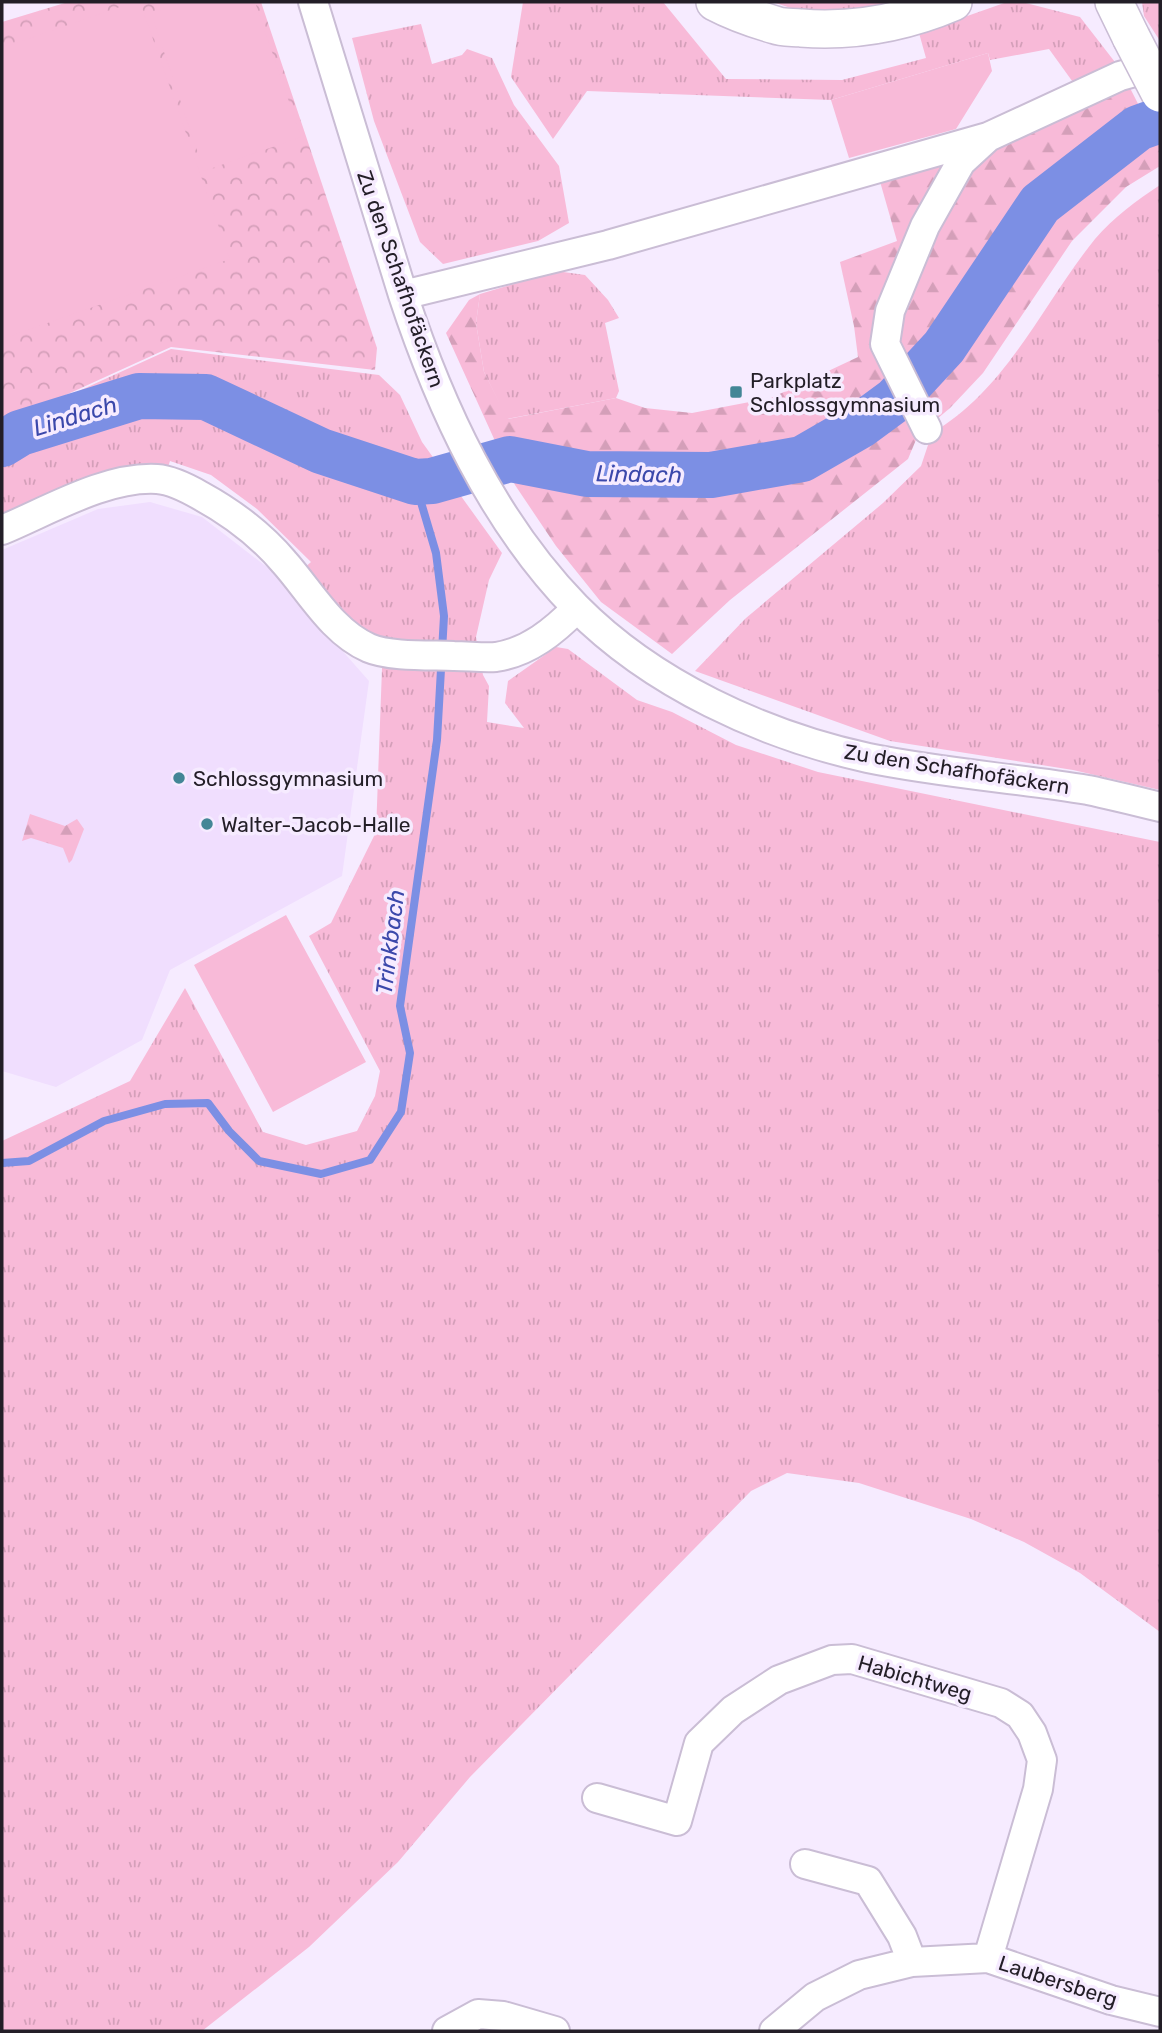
<svg xmlns="http://www.w3.org/2000/svg" width="1162" height="2033" viewBox="0 0 1162 2033" font-family="Rubik,sans-serif">
<style>
.built{fill:#f0defe}
.grass{fill:url(#grass-tufts)}
.forest{fill:url(#forest-firs)}
.park{fill:url(#park-crowns)}
.pitch{fill:#f8bad8}
.lines{fill:none;stroke-linecap:round;stroke-linejoin:round}
.stream{stroke:#7c8fe4;stroke-width:8}
.river{stroke:#7c8fe4;stroke-width:46}
.minor-casing{stroke:#cabdd5;stroke-width:32}
.major-casing{stroke:#cabdd5;stroke-width:40}
.minor{stroke:#fff;stroke-width:28}
.major{stroke:#fff;stroke-width:37}
.major-bridge-casing{stroke:#cabdd5;stroke-width:40;stroke-linecap:butt}
.major-bridge{stroke:#fff;stroke-width:37}
.poi-dot{fill:#438696;stroke:#f6ebff;stroke-width:2.5}
.labels{text-anchor:middle;dominant-baseline:central;stroke-width:7;stroke-linejoin:round;paint-order:stroke}
.street-label{font-size:21px;fill:#231e27;stroke:#f6ebff}
.poi-label{font-size:21px;fill:#231e27;stroke:#f6ebff;text-anchor:start}
.water-label{font-size:23px;font-style:italic;fill:#3b48ab;stroke:#f6ebff}
</style>
<defs>
<pattern id="grass-tufts" width="24" height="20" patternUnits="userSpaceOnUse" patternTransform="scale(1.75)"><rect width="24" height="20" fill="#f8bad8"/><path d="M3 7l-1-3M5 7V3M7 7l1-3M15 17l-1-3M17 17v-4M19 17l1-3" fill="none" stroke="#d49fb9"/></pattern>
<pattern id="forest-firs" width="22" height="20" patternUnits="userSpaceOnUse" patternTransform="scale(1.75)"><rect width="22" height="20" fill="#f8bad8"/><path d="M5 1l3.5 6h-7zM16 11l3.5 6h-7z" fill="#d49fb9"/></pattern>
<pattern id="park-crowns" width="20" height="18" patternUnits="userSpaceOnUse" patternTransform="scale(1.75)"><rect width="20" height="18" fill="#f8bad8"/><path d="M2 6a3 3 0 1 1 6 0M12 15a3 3 0 1 1 6 0" fill="none" stroke="#d49fb9"/></pattern>
</defs>
<rect width="100%" height="100%" fill="#f6ebff"/>
<!-- built -->
<path class="built" d="M150 502 202 517 272 571 369 681 342 876 170 970 142 1040 56 1087 2 1071V550L98 509Z"/>
<!-- grass -->
<path class="grass" d="M523 2H663L726 79 842 80 926 58 919 33 1007 2H1022L1080 17 1118 66 1075 85 1049 49 990 60 988 53 831 100 587 91 553 139 511 77Z
M773 2H911L811 15Z
M1142 2H1160V41L1144 16Z
M421 24 432 64 462 55 467 49 492 58 514 105 559 166 569 223 538 241 443 264 420 242 374 121 352 38Z
M1160 185V790L1073 770 890 741 695 671 746 618 883 503 921 466 932 433C1007 389 1042 305 1095 239 1114 217 1136 201 1160 185Z
M556 271 585 275 608 300 619 318 605 323 619 391 616 398 507 419 484 372 476 323 480 294Z
M171 349 379 375 400 395 422 442 502 553 489 580 476 637 483 675 489 686 487 722 524 728 505 703 508 681 556 647 568 649 637 700 672 712 736 745 818 772 1160 842V1632L1080 1573 1024 1542 971 1519 859 1483 787 1473 751 1491 470 1777 398 1862 309 1947 202 2031H2V1141L130 1081 185 988 263 1132 306 1145 357 1131 375 1096 380 1071 309 936 331 923 376 832 383 641 358 626 303 569 311 562 257 509 211 475 170 461 167 470 2 517V426Z"/>
<!-- forest -->
<path class="forest" d="M1130 88 1160 147V166L1126 187 1072 241 983 373 950 408 918 435 908 459 730 600 672 654 601 602 556 546 515 485 446 333 469 300 480 294 476 323 484 372 508 419 616 398 645 408 692 413 771 398 858 357 854 326 840 262 897 241 879 178 1047 122Z
M30 814 65 826 77 819 84 829 72 860 69 863 63 848 31 838 22 841Z"/>
<!-- park -->
<path class="park" d="M68 2H261L377 348 375 370 171 347 2 424V22Z"/>
<!-- pitch -->
<path class="pitch" d="M134 2H140L230 259 2 339V48Z
M185 2H255L301 137 204 171 151 13Z
M988 53 992 71 956 129 849 158 831 100Z
M286 915 366 1062 273 1112 194 965Z"/>
<g class="lines">
<!-- stream -->
<path class="stream" d="M2 1163 29 1161 104 1121 165 1104 208 1103 229 1131 259 1161 321 1174 370 1160 401 1112 410 1053 400 1006 437 740 444 616 436 553 415 482"/>
<!-- river -->
<path class="river" d="M2 444 20 433 139 396 206 397 321 451 415 482 432 481 510 459 587 474 711 475 802 459 861 425 895 400 944 347 1040 204 1138 128 1160 120"/>
<!-- minor casing -->
<g class="minor-casing">
<path id="minor" d="M313 2 403 295C440 407 492 521 576 607 652 684 763 735 868 758 941 773 1015 778 1088 790 1112 795 1136 801 1160 807
M403 295 608 245 988 137 1120 76 1160 65
M927 429 885 344 890 311 925 226 961 162 986 139
M2 530C48 511 106 476 157 479 171 480 189 489 201 496 232 513 261 535 284 562 310 591 332 632 369 648 390 657 431 655 454 656 468 656 483 658 496 657 529 652 554 631 577 608
M597 1798 677 1821 699 1743 733 1710 779 1680 832 1660 852 1659 1001 1703 1020 1715 1032 1733 1042 1760 1038 1789 988 1958
M805 1864 868 1881 902 1936 912 1962
M447 2031 478 2014 503 2016 555 2031
M774 2031 815 1997 859 1975 912 1962 988 1958 1111 2000 1160 2012"/>
</g>
<!-- major casing -->
<g class="major-casing">
<path id="major" d="M715 2C734 12 754 19 775 25 783 28 793 27 801 28 853 32 906 22 953 2
M1114 2 1131 37"/>
</g>
<!-- minor -->
<use href="#minor" class="minor"/>
<!-- major -->
<use href="#major" class="major"/>
<!-- major-bridge casing -->
<g class="major-bridge-casing">
<path id="major-bridge" d="M1131 37 1160 93"/>
</g>
<!-- major-bridge -->
<use href="#major-bridge" class="major-bridge"/>
</g>
<!-- markers -->
<g class="poi-dot">
<rect x="729" y="385" width="14" height="14" rx="3.5"/>
<circle cx="179" cy="778" r="7"/>
<circle cx="207" cy="824" r="7"/>
</g>
<g class="labels">
<!-- street labels -->
<g class="street-label">
<text transform="translate(401 279) rotate(71)">Zu den Schafhofäckern</text>
<text transform="translate(957 769) rotate(9)">Zu den Schafhofäckern</text>
<text transform="translate(915 1678) rotate(16)">Habichtweg</text>
<text transform="translate(1058 1981) rotate(18)">Laubersberg</text>
</g>
<!-- poi labels -->
<g class="poi-label">
<text x="750" y="380">Parkplatz<tspan x="750" dy="24">Schlossgymnasium</tspan></text>
<text x="193" y="778">Schlossgymnasium</text>
<text x="221" y="824">Walter-Jacob-Halle</text>
</g>
<!-- water labels -->
<g class="water-label">
<text transform="translate(75 416) rotate(-17)">Lindach</text>
<text transform="translate(639 474) rotate(1)">Lindach</text>
<text transform="translate(390 942) rotate(-83)">Trinkbach</text>
</g>
</g>
<!-- border -->
<rect width="1162" height="2033" fill="none" stroke="#231e27" stroke-width="7"/>
</svg>
